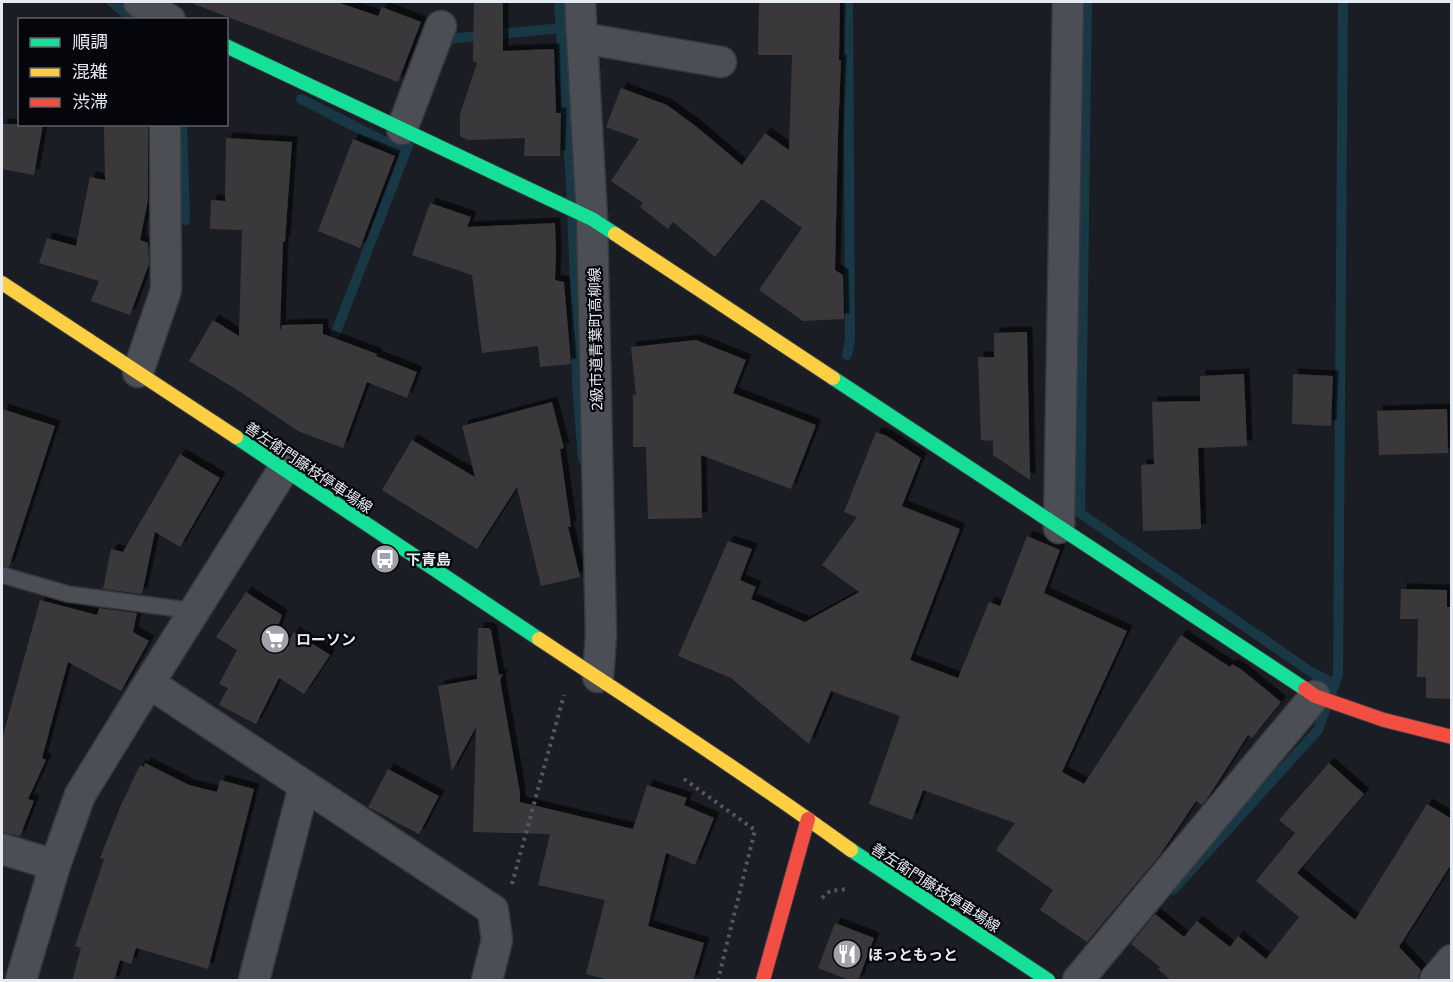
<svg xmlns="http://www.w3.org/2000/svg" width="1453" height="982" viewBox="0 0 1453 982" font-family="Commissioner,'Noto Sans JP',sans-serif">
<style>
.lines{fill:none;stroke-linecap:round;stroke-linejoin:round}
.stream{stroke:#183845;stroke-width:10}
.building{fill:#3b393b;filter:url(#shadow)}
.lane-casing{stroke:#37393f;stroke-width:18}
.street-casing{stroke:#37393f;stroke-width:33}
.fast-casing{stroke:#37393f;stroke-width:16}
.slow-casing{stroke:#37393f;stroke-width:16}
.jam-casing{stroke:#37393f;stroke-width:16}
.path{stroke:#55575c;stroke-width:4;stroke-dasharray:3 4.5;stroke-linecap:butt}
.lane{stroke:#4b4e54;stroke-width:15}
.street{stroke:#4b4e54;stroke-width:30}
.fast{stroke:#16e098;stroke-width:14}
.slow{stroke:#ffcf43;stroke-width:14}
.jam{stroke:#f24e42;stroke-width:14}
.labels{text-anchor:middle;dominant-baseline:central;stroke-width:4.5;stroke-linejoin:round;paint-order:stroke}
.street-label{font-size:15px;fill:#e6eaf3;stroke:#05060b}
.poi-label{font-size:15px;font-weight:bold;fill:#e6eaf3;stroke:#05060b;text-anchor:start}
</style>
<defs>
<filter id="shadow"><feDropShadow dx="5.5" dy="-5.5" stdDeviation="0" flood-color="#0009"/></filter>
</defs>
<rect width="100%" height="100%" fill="#1a1d24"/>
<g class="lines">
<!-- stream -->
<path class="stream" d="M112 2 126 14 137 20
M559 2 571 184 575 283 577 384 583 459
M1087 2 1080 513 1311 672 1335 684
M445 48 449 39 561 28
M301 99 405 152
M182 124 185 220
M329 350 411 138
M847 355 850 339 848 2
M1173 890 1318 730 1338 675 1343 2"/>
</g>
<!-- building -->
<path class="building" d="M194 2H337L378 16 382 7 421 22 398 82 194 4Z
M474 2H503V51L554 49 556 113H561L560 156H524L525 138 468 140 460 136V114L477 63 473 61Z
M759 2H840L839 60H841L838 136 835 270 843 275 844 319 803 321 759 290 802 228 762 199 715 257 673 222 668 229 640 207 643 203 611 181 639 139 606 127 621 88 667 105 697 127 742 165 765 133 789 150 792 55H758Z
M2 124H43L34 175 2 169Z
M148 126V200L140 240 148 243 149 264 130 315 91 301 99 281 39 263 47 238 76 246 90 177 105 180 104 127Z
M226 138 292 142 285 242H283L280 331 282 325 323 324V334L377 354 376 356 417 372 407 398 367 382 343 448 298 431 239 391 189 361 213 320 239 336 242 230 210 229 211 200 225 201Z
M353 139 395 156 360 248 318 231Z
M430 203 471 217 467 227 555 223 556 255 555 280 564 282 571 364 540 367 538 346 482 353 472 275 412 255Z
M1027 332 1030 480 993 455V441L981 440 978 357H994V333Z
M696 340 746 360 733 393 816 425 791 489 701 455 702 518 648 519 646 447H633V395H636L631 347Z
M1244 374 1247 446 1198 448 1201 529 1143 531 1141 465 1154 464 1152 402 1200 401V376Z
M1293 374 1333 376 1331 426 1292 424Z
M552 402 564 448 560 449 571 527H568L580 577 541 586 517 487 477 549 382 490 412 440 475 477 462 426Z
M2 409 55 426 9 567 2 566Z
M1447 409 1448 453 1379 455 1377 411Z
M876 432 887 436 921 458 902 506 960 529 910 660 958 678 989 602 1000 606 1027 536 1060 550 1044 593 1127 631 1062 772 1084 784 1181 635 1230 667 1232 664 1242 670 1281 702 1252 738 1248 735 1209 796 1202 805 1196 801 1160 855 1087 942 1040 910 1053 890 996 850 1015 823 923 790 912 820 869 804 900 716 831 691 809 744 731 678 678 656 728 541 752 549 740 580 756 587 751 599 805 622 859 592 822 565 857 517 844 512Z
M180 454 220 478 180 547 155 532 142 594 103 589 111 549 123 552Z
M1401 589 1447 590V607H1452V699L1426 698V677H1417L1418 619H1400Z
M246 592 282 615 275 635 288 642 294 632 330 655 304 694 279 678 256 724 219 705 228 688 219 684 237 650 216 637Z
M40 600 97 615 99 608 137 613 133 632 149 641 121 691 68 662 42 758 46 760 28 799 34 801 20 836 2 832V739Z
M478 628H488L491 630 499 675 503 674 500 680 520 793V802L633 829 647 785 687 798 684 805 714 818 695 865 666 853 648 926 704 943 693 981H612L586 974 605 900 538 885 550 834 473 832 476 727 452 771 438 686 477 679Z
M145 763 189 785 217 792 220 780 254 789 208 969 136 948 131 964 120 960 114 981H72L81 948 75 946 104 859 100 858 121 805 140 765 144 767Z
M1329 763 1364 794 1297 873 1355 920 1427 804 1452 819V863L1399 947 1421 970 1418 976V981H1172L1158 969 1160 967 1131 944 1155 914 1184 937 1197 921 1230 947 1238 936 1266 959 1299 917 1256 881 1295 833 1279 820Z
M388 769 439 796 419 834 368 807Z
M835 923 874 938 858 981H852L818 968Z"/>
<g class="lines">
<!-- lane casing -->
<g class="lane-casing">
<path id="lane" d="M2 575 68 594 194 611"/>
</g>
<!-- street casing -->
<g class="street-casing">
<path id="street" d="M139 2 170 20
M580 2 592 219 601 635 598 677
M582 38 721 62
M402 129 441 26
M138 372 166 290 165 124
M1059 528 1068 2
M149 683 493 910 497 940 487 980
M2 849 55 865
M21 980 55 865 80 795 149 683 283 470
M254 980 304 786
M1078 980 1315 696
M1435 980 1452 960"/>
</g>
<!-- fast casing -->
<g class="fast-casing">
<path id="fast" d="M226 46 592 219 615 234
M833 378 1305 689
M236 437 539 639
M851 850 1048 980"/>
</g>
<!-- slow casing -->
<g class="slow-casing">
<path id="slow" d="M615 234 833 378
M2 283 236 437
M539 639C643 708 749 776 851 850"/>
</g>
<!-- jam casing -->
<g class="jam-casing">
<path id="jam" d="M1305 689 1315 696 1384 720 1452 737
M763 980 808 819"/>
</g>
<!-- path -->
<path class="path" d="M684 779 755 830 718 980
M512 884 564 695
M822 898 830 891 847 889"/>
<!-- lane -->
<use href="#lane" class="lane"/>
<!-- street -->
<use href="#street" class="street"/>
<!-- fast -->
<use href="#fast" class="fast"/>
<!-- slow -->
<use href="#slow" class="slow"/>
<!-- jam -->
<use href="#jam" class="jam"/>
</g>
<!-- icons -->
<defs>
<g id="bus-disc" transform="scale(1.5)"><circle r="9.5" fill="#9fa2ab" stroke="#05060b"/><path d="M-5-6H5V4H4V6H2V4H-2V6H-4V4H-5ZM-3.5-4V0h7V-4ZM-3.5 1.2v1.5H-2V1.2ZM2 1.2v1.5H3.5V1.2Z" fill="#fff"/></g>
<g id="supermarket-disc" transform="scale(1.5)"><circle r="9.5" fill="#9fa2ab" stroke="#05060b"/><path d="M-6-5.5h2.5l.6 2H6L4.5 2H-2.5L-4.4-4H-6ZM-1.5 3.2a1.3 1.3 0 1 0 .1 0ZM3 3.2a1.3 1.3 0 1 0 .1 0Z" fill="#fff"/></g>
<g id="restaurant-disc" transform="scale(1.5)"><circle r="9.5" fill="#9fa2ab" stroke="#05060b"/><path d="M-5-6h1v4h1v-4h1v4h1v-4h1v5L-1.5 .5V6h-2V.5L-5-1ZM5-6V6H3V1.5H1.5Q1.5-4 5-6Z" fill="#fff"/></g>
</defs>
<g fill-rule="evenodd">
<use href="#bus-disc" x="385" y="559"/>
<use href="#supermarket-disc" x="275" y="639"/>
<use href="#restaurant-disc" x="847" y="954"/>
</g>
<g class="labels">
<!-- street labels -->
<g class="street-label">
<text transform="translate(595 339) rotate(-91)">2級市道青葉町高柳線</text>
<text transform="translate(309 467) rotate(34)">善左衛門藤枝停車場線</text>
<text transform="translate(936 887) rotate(33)">善左衛門藤枝停車場線</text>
</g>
<!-- poi labels -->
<g class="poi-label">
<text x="406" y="559">下青島</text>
<text x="296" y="639">ローソン</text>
<text x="868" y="954">ほっともっと</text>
</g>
</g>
<!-- border -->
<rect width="1453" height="982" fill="none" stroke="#e6eaf3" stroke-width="6"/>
<!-- legend -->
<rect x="18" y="18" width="210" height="108" fill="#05060b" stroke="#5f6168" stroke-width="1.5"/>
<rect x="30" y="38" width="30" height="9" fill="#16e098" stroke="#5f6168" stroke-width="1.5"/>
<text x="72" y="48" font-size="18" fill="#e6eaf3">順調</text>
<rect x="30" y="68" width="30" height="9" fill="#ffcf43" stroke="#5f6168" stroke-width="1.5"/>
<text x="72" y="78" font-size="18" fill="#e6eaf3">混雑</text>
<rect x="30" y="98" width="30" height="9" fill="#f24e42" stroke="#5f6168" stroke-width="1.5"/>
<text x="72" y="108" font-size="18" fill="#e6eaf3">渋滞</text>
</svg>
